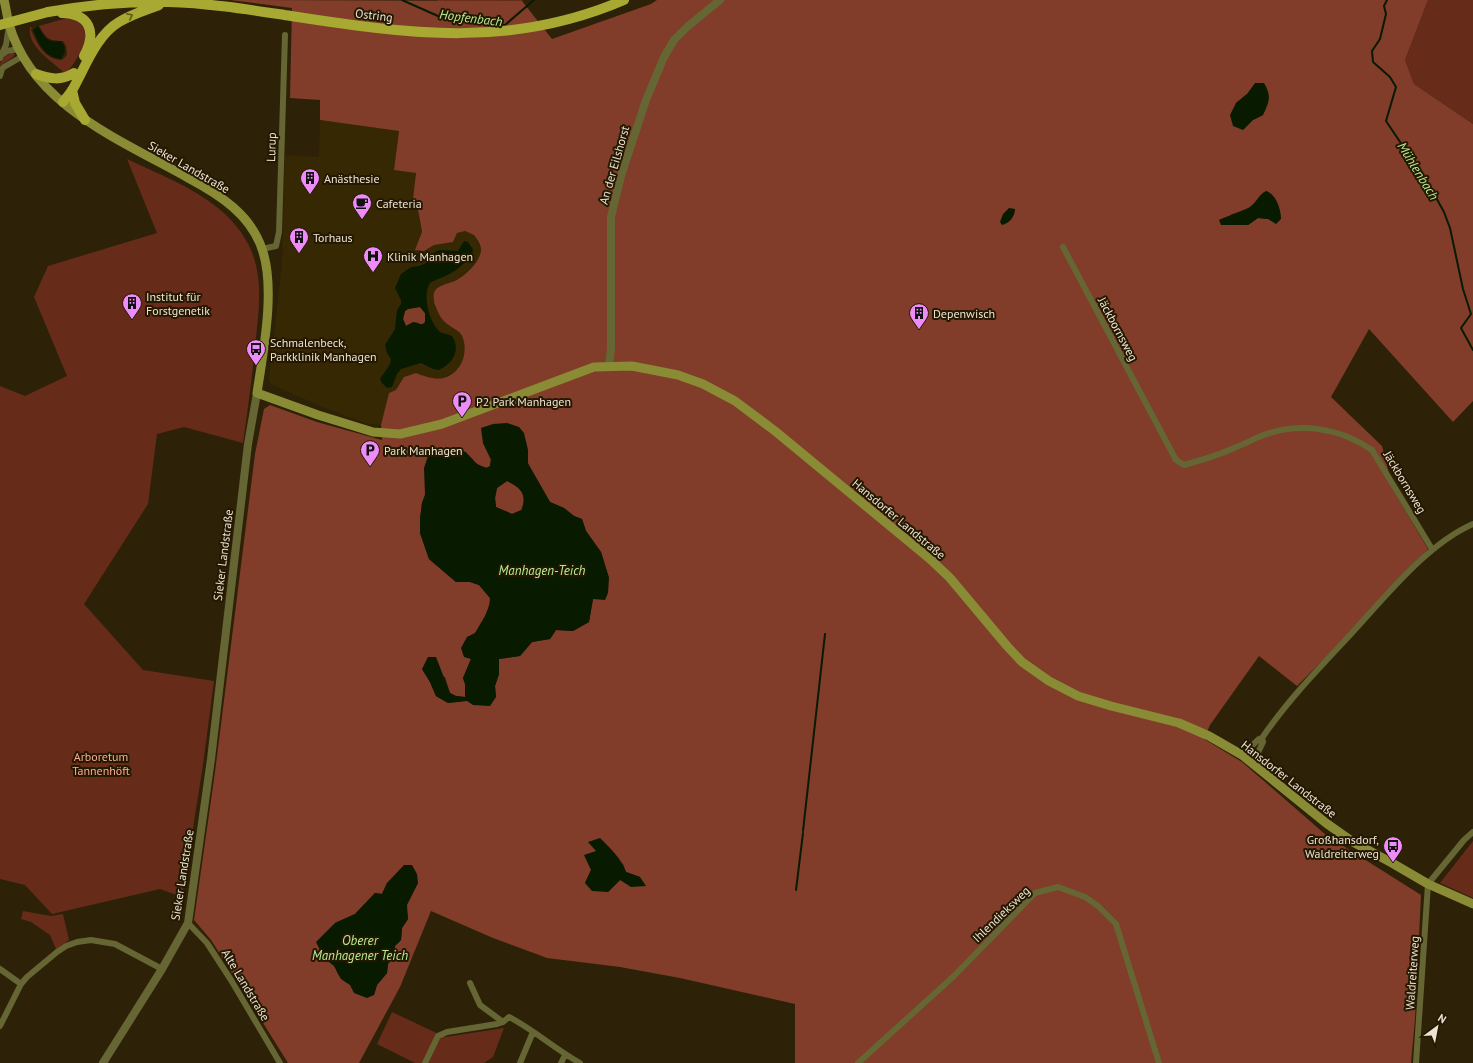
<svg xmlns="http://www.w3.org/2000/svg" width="1473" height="1063" viewBox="0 0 1473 1063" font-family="'PT Sans',sans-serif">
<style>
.built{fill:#372804}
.green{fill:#672b1a}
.forest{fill:#813d29;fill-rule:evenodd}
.water{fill:#081a00;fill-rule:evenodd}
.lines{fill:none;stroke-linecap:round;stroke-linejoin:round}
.stream{stroke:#081a00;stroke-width:2}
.minor{stroke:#656633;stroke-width:6}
.tertiary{stroke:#656633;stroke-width:8}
.secondary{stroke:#8a8c35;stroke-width:9}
.primary{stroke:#a7a933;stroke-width:10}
.primary-bridge{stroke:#a7a933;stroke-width:10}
.oneway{stroke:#5f5917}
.labels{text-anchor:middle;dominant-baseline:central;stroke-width:4;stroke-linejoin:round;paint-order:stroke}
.street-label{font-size:12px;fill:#ebe3d4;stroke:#241800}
.poi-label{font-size:12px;fill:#ebe3d4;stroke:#241800;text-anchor:start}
.park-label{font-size:12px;fill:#fdaa93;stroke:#241800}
.water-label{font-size:13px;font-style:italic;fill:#b4ed94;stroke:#241800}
</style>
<rect width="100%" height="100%" fill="#2d2207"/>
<!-- built -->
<path class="built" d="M320 120 399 131 394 169 416 172 413 199 417 204 424 251 434 245 453 242 457 233 465 231 474 235 481 248 480 256 472 267 458 279 438 287 447 324 458 330 464 341 465 352 462 364 454 373 442 378H429L416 373 404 377 396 391 389 393 381 425 369 424 357 420 320 406 275 386 270 383 269 378 282 264 285 155 319 157Z"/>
<!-- green -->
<path class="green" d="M436 0H523L522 1 441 2Z
M1428 0H1473V124L1414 84 1405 60Z
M67 18C102 25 79 57 66 74 53 62 27 47 30 27H32L31 30C38 45 44 59 62 60L67 55 66 46 63 41C48 41 46 38 39 26Z
M12 53 15 54 13 57 0 66C0 59 6 55 12 53Z
M127 159C158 174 191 186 218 208 232 219 244 234 251 250 263 278 259 309 256 337 253 372 248 407 243 443L184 427 157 434 148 504 84 604 143 670 214 681 203 765 182 897 160 889 52 914 25 885 0 879V386L25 396 67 376 34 297 48 266 157 233Z
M1473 841V898L1440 883Z
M23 911 51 916 63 914 69 940 56 949 50 935 31 922 21 919Z
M392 1012 445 1037 504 1028 493 1057 484 1063H415L377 1044Z"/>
<!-- forest -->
<path class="forest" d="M230 0 522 1 552 39 651 4 657 0H1428L1405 60 1414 84 1473 124V401L1453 422 1369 329 1331 397 1382 446 1393 490 1428 549 1330 653 1297 686 1259 656 1210 725 1204 739 1242 762 1326 835 1421 895 1415 1019 1411 1063H795V1004L680 978 620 967 547 958 493 938 431 911 400 987 359 1063H288L222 957 211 940 194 920 215 772 255 454 264 409 270 405 317 422 382 440 381 425 389 393 396 390 404 377 416 373C424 376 434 380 443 378 459 374 467 358 464 342 462 330 454 330 446 323 440 318 438 312 435 305 434 302 433 296 434 293 437 284 451 284 458 279 467 274 482 260 481 248 480 243 477 239 474 235L465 231 457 233 453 242 434 245 424 251 415 250 422 232 417 204 413 199 416 173 394 170 399 131 320 120V100L290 98 292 8ZM1247 94 1263 115 1253 120 1236 103ZM1257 201 1268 219 1258 218 1248 225 1236 224 1230 215 1249 208ZM483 443 528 450V463L550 502 564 508 574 516 582 519 586 531 601 552 609 578 593 599 589 622 573 631 556 630 550 639 532 642 520 656 499 659V674L495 686 496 697 448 703 436 696 430 682 422 669 445 677 450 693 456 696 465 697V684L463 678 471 659 467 637C469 636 473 635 475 633 484 624 489 609 490 598L479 585 470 582H456L429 559 420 533V519L422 503 425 495 429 453 450 448 466 452 476 464 487 468 490 466 491 460ZM597 851 623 864 626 872 640 877 620 880 608 892 585 883 591 870ZM387 883H418L406 905 408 919 402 928 401 940 395 946V955L388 964 387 973 377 985 374 995C363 990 351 987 343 980 329 969 335 939 335 923L355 914 375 893 382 894Z
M420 307 425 313V322L423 324H420L416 322 406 326 403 319 405 311 408 309Z
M507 481C521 488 528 494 521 510L512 514 496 507 495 498 497 488Z"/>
<!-- water -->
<path class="water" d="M38 26C45 38 47 43 61 41 66 47 66 52 61 59 44 57 39 44 33 30Z
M1255 83H1264C1272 96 1269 103 1263 115L1253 120 1243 130 1233 126 1230 115 1236 103 1247 94Z
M1266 191C1276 194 1281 209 1281 219L1276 224 1268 219 1258 218 1248 225H1221L1219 220C1229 215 1240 213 1250 207 1256 203 1259 194 1266 191Z
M1009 208 1015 209C1015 216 1010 223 1002 225L1000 222 1003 214Z
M464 241 468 242 473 250 471 258C465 261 462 266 456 270 448 276 438 278 430 283 422 296 429 322 440 332 444 334 448 334 452 336 461 350 453 363 439 370L433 369 421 363 401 369 397 374 392 387 387 388 382 383 380 379 390 364 391 359 387 353 385 345 395 329 397 310 401 304V300L395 288 401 274 411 267 419 266 426 263 435 252 440 250 458 251ZM420 307 425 313V322L423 324H420L413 322 406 326 403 319 405 311 408 309Z
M507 423 519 427 524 433 528 450V464L550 502 564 508 574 516 582 519 586 531 601 552 609 578 608 593 605 600 593 599 589 622 573 631 556 630 550 639 532 642 520 656 499 659V674L495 686 496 697 490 706 473 705 467 701 448 703 436 696 430 682 422 669 428 657H436L450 693 456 696 465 697V684L463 678 471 659 464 657 461 648 467 637 475 633 485 616 490 604V598L479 585 470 582H456L429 559 420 533V519L422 503 425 495 424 468 429 453C441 450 456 444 466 453 476 461 473 463 486 468L490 466 491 459 483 443 481 428 493 424ZM507 481C521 488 527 494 522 510L512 514 496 507 495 498 497 488Z
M600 838C611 849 621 858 626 872L640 877 646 886 631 887 620 880 608 892 592 891 585 883 591 870 584 855 596 851 588 842Z
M404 865H412L417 874 418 883 407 905 408 919 402 928 401 940 395 946V955L388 964 387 973 377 985 374 995 367 998 354 993 350 985 341 979 334 966 324 958 316 942 335 923 355 914 375 893 382 894 387 883Z"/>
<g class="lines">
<!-- stream -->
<path class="stream" d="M402 0 438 16 505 25 534 0
M1387 0 1384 6 1386 14 1380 39 1372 51 1373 62 1390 77 1396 87 1386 121 1429 185 1444 212 1450 228 1463 289 1471 314 1461 328 1473 350
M803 831 825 634
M796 890 803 833"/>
<!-- minor -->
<path class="minor" d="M3 54 7 51 19 49
M0 58 6 45 9 26
M0 76 2 69 4 67 23 56
M1063 247 1176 460 1184 465C1202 460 1220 455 1236 447 1245 444 1253 439 1261 436 1299 421 1340 428 1372 450L1432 549
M262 249 276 246 279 232 285 35
M1242 755 1259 739 1262 738C1288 700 1320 667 1351 634 1386 596 1427 544 1473 524
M1253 763 1263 742 1262 738
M188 923 207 943 231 980 280 1063
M0 969 21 984
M470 983 480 1005 503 1022
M0 1026 21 984 27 977 57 952 66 946 77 942 91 940 115 944 162 969
M425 1063 438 1036 447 1032 497 1024 503 1022 509 1017C534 1030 555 1049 580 1063
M520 1063 533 1032
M561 1063 565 1055
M858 1063 954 976 1035 893 1058 887 1085 897 1098 906 1116 924 1159 1063
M1416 1063 1428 884 1464 840 1473 832"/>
<!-- tertiary -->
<path class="tertiary" d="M609 366 611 349V217L621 176 646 100 664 57 674 40 687 27 720 0
M103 1063 162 969 188 923 211 759 248 444 257 393"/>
<!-- secondary -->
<path class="secondary" d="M4 0C6 8 7 16 9 24 32 106 123 141 190 179 220 195 251 215 262 249 276 288 263 353 257 393L318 415 373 432 400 434 442 424 594 367 632 366 678 375 703 384 735 401 775 431 930 559 950 578 1007 646 1022 662 1049 681 1078 696 1111 706 1179 723 1209 736 1242 755 1326 823 1353 842 1392 863 1428 884 1473 904"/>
<!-- primary -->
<path class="primary" d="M48 12C88 5 126 1 168 2 209 3 251 10 291 16 408 34 511 49 624 0
M62 13C90 14 97 32 84 56
M36 74C50 79 61 81 74 73
M72 90 75 103 85 120
M63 102C67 97 71 93 74 87 86 65 97 35 119 22 132 14 146 10 159 5"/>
<!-- primary-bridge -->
<path class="primary-bridge" d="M0 25 48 12"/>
</g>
<!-- one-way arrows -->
<defs><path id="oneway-chevron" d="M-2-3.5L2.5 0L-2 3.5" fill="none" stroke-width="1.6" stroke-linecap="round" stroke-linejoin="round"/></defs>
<use class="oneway" href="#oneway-chevron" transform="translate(130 16) rotate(-25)"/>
<!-- icons -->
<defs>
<g id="building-pin" transform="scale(1)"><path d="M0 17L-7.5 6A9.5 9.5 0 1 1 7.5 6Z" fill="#ed8cf9" stroke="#241800"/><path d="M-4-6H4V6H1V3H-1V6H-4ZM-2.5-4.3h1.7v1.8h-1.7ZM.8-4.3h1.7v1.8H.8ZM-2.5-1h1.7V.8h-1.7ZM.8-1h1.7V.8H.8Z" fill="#111"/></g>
<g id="cafe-pin" transform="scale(1)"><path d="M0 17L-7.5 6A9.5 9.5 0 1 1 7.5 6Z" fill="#ed8cf9" stroke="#241800"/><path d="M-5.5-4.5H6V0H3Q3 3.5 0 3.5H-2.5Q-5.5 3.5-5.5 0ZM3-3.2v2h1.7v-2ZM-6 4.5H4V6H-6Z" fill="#111"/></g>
<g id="hospital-pin" transform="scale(1)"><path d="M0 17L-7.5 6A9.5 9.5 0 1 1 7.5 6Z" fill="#ed8cf9" stroke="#241800"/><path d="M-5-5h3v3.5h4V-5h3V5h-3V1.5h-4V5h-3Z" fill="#111"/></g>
<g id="bus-pin" transform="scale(1)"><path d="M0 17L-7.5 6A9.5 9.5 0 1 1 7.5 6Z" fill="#ed8cf9" stroke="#241800"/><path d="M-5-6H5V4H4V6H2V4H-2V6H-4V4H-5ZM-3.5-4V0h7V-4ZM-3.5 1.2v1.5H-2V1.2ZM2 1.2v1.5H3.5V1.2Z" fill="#111"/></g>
<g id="parking-pin" transform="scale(1)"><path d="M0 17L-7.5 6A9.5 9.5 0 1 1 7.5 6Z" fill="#ed8cf9" stroke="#241800"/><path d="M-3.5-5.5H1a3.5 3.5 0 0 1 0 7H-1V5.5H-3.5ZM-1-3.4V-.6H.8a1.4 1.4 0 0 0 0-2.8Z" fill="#111"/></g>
</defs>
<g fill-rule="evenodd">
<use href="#building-pin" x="310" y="178"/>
<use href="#cafe-pin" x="362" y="203"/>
<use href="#building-pin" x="299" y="237"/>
<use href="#hospital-pin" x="373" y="256"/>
<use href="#building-pin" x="132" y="303"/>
<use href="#building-pin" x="919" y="313"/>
<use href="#bus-pin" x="256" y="349"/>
<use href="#parking-pin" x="462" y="401"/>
<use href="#parking-pin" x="370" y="450"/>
<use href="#bus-pin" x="1393" y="846"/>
</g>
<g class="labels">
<!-- street labels -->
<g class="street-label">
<text transform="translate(374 15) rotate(7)">Ostring</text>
<text transform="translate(271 147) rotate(-88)">Lurup</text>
<text transform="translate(614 165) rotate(-74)">An der Eilshorst</text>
<text transform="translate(189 167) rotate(30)">Sieker Landstraße</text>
<text transform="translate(1118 329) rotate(62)">Jäckbornsweg</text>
<text transform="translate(1405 482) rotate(59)">Jäckbornsweg</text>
<text transform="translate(899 519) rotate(40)">Hansdorfer Landstraße</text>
<text transform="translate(223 555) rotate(-83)">Sieker Landstraße</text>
<text transform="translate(1289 779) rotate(38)">Hansdorfer Landstraße</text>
<text transform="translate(182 875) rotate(-81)">Sieker Landstraße</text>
<text transform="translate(1001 914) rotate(-44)">Ihlendieksweg</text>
<text transform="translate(1412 973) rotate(-86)">Waldreiterweg</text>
<text transform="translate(246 985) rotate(59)">Alte Landstraße</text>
</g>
<!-- poi labels -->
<g class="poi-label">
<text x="324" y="178">Anästhesie</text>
<text x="376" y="203">Cafeteria</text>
<text x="313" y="237">Torhaus</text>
<text x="387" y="256">Klinik Manhagen</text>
<text x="146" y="296">Institut für<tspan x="146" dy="14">Forstgenetik</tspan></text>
<text x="933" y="313">Depenwisch</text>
<text x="270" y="342">Schmalenbeck,<tspan x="270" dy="14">Parkklinik Manhagen</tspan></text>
<text x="476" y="401">P2 Park Manhagen</text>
<text x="384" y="450">Park Manhagen</text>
<text x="1379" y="839" text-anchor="end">Großhansdorf,<tspan x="1379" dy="14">Waldreiterweg</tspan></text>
</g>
<!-- park labels -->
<g class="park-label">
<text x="101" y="756">Arboretum<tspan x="101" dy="14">Tannenhöft</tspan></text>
</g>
<!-- water labels -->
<g class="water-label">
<text transform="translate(471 18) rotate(7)">Hopfenbach</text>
<text transform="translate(1418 171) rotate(58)">Mühlenbach</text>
<text x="542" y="570">Manhagen-Teich</text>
<text x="360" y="940">Oberer<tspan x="360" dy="15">Manhagener Teich</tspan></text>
</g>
</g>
<!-- north arrow -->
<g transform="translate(1437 1027) rotate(32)" stroke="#241800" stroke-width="3" paint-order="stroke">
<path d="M0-3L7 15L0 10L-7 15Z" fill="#ebe3d4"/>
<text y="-6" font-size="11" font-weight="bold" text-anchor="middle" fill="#ebe3d4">N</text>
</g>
</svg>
